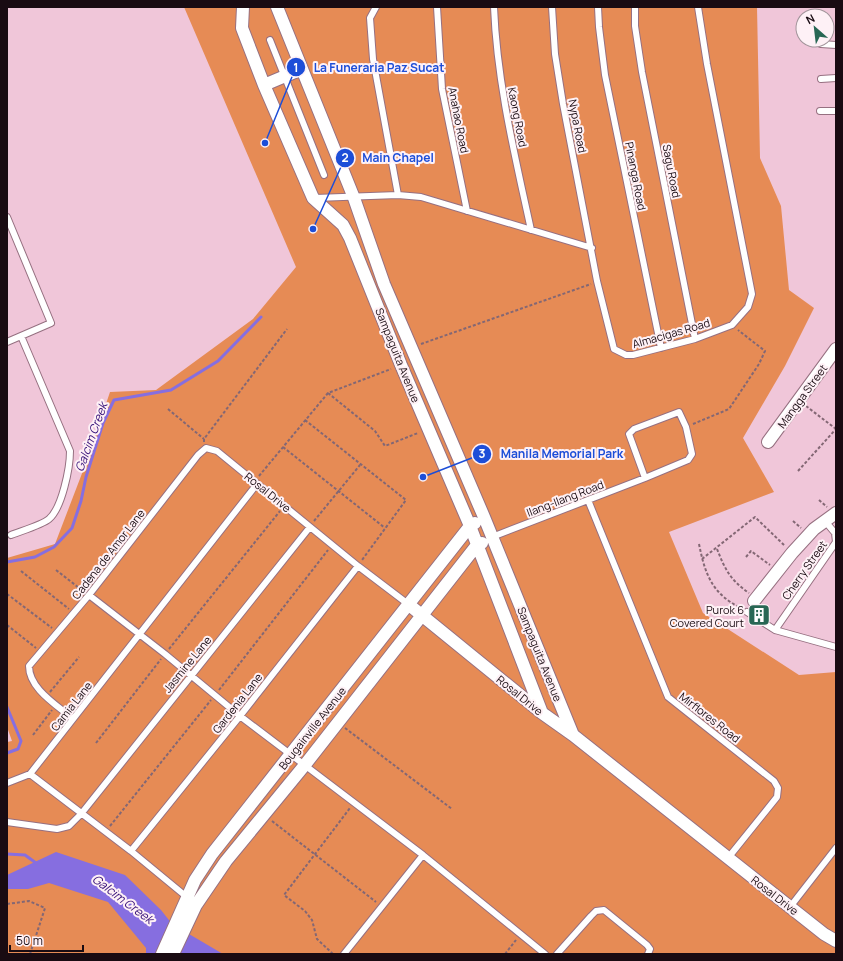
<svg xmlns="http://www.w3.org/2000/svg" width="843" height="961" viewBox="0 0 843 961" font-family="Manrope,sans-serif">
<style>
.green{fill:#e68b55}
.water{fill:#866ee0}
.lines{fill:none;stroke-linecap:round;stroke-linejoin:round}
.stream{stroke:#866ee0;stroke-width:3}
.service-casing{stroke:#967081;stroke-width:8}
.minor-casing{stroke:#967081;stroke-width:14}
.path{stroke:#836774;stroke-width:2;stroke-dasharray:3 2;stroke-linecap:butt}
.service{stroke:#fff;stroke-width:6}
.minor{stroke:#fff;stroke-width:12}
.labels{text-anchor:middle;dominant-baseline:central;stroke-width:4;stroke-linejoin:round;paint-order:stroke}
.street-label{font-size:11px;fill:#190b12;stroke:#fef1f6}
.poi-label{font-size:11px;fill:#190b12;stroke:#fef1f6;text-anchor:end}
.water-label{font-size:12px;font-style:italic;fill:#361179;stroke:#fef1f6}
.leader{fill:none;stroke:#1d4ed8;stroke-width:1.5}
.callout-dot{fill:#1d4ed8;stroke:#fef1f6;stroke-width:1.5}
.mark-label{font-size:12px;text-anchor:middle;font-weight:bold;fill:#fff}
.callout-label{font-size:12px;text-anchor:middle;font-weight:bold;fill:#1d4ed8;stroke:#fef1f6;stroke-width:4;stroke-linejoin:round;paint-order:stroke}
</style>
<rect width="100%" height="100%" fill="#f0c6d9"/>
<!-- green -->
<path class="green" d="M184 7H757L760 158 781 206 789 290 814 308 785 366 743 438 774 492 669 532 703 613 799 675 836 672V954H7V742L12 741 7 727V558L55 544 86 463 110 392 156 390 253 319 296 267Z"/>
<!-- water -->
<path class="water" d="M56 852 125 875 161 910 172 924 223 954H146V948L108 902 49 883 28 889H7V875Z"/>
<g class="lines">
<!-- stream -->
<path class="stream" d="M7 562 35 557 54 547 72 528 81 501 86 477 103 423 114 400 171 390 218 361 261 317
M7 707 21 741 18 749 7 753
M7 854 25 855 36 863"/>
<!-- service casing -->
<g class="service-casing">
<path id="service" d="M376 7 370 18 373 59 398 195
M437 7 442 89 467 211
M494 7C497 83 515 156 531 230
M552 7 555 54 563 104 597 281 614 349 626 355H633L695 339 732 325 748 307 752 294 707 64 698 7
M598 7 599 27 605 75 661 348
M635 7V26L642 72 695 339
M270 40 324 175
M821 44 836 45
M821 79 836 78
M820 111H836
M315 198 398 195 421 197 592 248
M7 217 51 323 7 342
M679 412 686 427 692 454 688 460 645 478 629 434 634 429Z
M588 500 668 697 774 781 778 788 777 797 728 858
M11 535C21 531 42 525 49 519 62 508 70 468 70 451L21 336
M492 537 645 478
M89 595 165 654 240 716 423 855 545 954
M747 612 775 630 836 647
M775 630 836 542 835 533 825 521
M73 719C57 705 29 689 29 666L89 595 198 455 206 448 217 451 358 566 408 604
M30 774 131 851 188 898
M7 783 30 774 257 484
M7 822 57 829 69 826 81 814 310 527
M131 851 240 716 358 566
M790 907 836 848
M344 954 423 855
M557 954 591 916 596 911 604 910 647 945 650 949 648 954"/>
</g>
<!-- minor casing -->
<g class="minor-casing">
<path id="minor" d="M243 7 242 28 264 85 313 198 343 225 350 238 401 365 470 526 542 713
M277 7 354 198 384 284 484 517 573 735
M264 85 302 69
M768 442 836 349
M754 601 792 553 814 529 836 513
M408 604 542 713 573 735 824 934 836 941
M162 954 195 880 212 854 470 526 475 523
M173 954 196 905 226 861 304 766 477 545 482 543"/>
</g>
<!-- path -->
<path class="path" d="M421 344 591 284
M328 393 375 431 385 446 418 433
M806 406 836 429
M168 409 204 439
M305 420 406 500 362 560
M693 424 729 409 759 364 765 351 738 330
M204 442V439L287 329
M283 447 385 528
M798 471 836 429
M259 476 328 393 391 369
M819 500 827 507
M314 521 360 465
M793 521 801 528
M699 544C705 574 712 594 741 608
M717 549C725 569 730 580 749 593
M746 557 751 551 770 565
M702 559 755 517 785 546
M56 570 83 591
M21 571 69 609
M7 594 52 628
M7 625 36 648
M169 649 280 511
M219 690 328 550
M50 692 79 657
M345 728 452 809
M33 735 52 710
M96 743 161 659
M272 821 376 902
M110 826 211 700
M7 904 29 901 45 908 30 954
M333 954 317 939 312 920 305 911 284 895 350 808
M505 954 516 940"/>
<!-- service -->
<use href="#service" class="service"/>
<!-- minor -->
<use href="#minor" class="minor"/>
</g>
<!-- icons -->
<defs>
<g id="building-square" transform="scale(1.15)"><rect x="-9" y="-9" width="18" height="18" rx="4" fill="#286754" stroke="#fef1f6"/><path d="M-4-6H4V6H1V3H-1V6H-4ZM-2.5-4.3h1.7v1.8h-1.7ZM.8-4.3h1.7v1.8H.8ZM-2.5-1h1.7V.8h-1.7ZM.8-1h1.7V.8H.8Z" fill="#fff"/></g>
</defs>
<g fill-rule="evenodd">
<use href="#building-square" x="759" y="615"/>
</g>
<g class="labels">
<!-- street labels -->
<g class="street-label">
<text transform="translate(518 117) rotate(79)">Kaong Road</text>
<text transform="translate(459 120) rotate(79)">Anahao Road</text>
<text transform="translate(578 126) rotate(79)">Nypa Road</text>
<text transform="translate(672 171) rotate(79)">Sagu Road</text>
<text transform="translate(636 176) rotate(79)">Pinanga Road</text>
<text transform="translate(671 333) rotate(-16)">Almacigas Road</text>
<text transform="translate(398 355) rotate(68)">Sampaguita Avenue</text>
<text transform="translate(802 396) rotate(-54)">Mangga Street</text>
<text transform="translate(268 492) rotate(39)">Rosal Drive</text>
<text transform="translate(565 498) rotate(-21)">Ilang-Ilang Road</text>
<text transform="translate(108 554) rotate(-52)">Cadena de Amor Lane</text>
<text transform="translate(804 570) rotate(-55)">Cherry Street</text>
<text transform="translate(540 654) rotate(68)">Sampaguita Avenue</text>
<text transform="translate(187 664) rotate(-51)">Jasmine Lane</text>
<text transform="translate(520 695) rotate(39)">Rosal Drive</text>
<text transform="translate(237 703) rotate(-52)">Gardenia Lane</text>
<text transform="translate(71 706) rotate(-52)">Camia Lane</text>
<text transform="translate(710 717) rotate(38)">Mirflores Road</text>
<text transform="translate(312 728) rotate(-52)">Bougainville Avenue</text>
<text transform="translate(775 895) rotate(38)">Rosal Drive</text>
</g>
<!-- poi labels -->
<g class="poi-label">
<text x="744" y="609">Purok 6<tspan x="744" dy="13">Covered Court</tspan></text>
</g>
<!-- water labels -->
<g class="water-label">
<text transform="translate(91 437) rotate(-70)">Galcim Creek</text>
<text transform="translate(123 899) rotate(37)">Galcim Creek</text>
</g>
</g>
<!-- callouts -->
<path class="leader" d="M265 143L296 67M313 229L345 158M423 477L482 454"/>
<g class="callout-dot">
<circle cx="265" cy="143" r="4"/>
<circle cx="313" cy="229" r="4"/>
<circle cx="423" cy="477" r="4"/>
<circle cx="296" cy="67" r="10"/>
<circle cx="345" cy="158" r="10"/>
<circle cx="482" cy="454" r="10"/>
</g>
<g class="mark-label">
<text x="296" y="72">1</text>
<text x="345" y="162">2</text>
<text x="482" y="458">3</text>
</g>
<g class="callout-label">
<text x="379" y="72">La Funeraria Paz Sucat</text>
<text x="398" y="162">Main Chapel</text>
<text x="562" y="458">Manila Memorial Park</text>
</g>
<!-- border -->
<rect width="843" height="961" fill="none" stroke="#190b12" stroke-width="16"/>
<!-- north arrow -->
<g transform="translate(815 28) rotate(332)"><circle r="19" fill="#fef1f6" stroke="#a2959b"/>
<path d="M0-3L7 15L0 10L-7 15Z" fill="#286754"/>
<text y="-6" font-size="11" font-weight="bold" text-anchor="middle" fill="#190b12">N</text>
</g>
<!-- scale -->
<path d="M10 945v6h73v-6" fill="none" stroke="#190b12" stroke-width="2"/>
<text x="16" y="945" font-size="12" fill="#190b12" stroke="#fef1f6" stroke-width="3" paint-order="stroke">50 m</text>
</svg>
